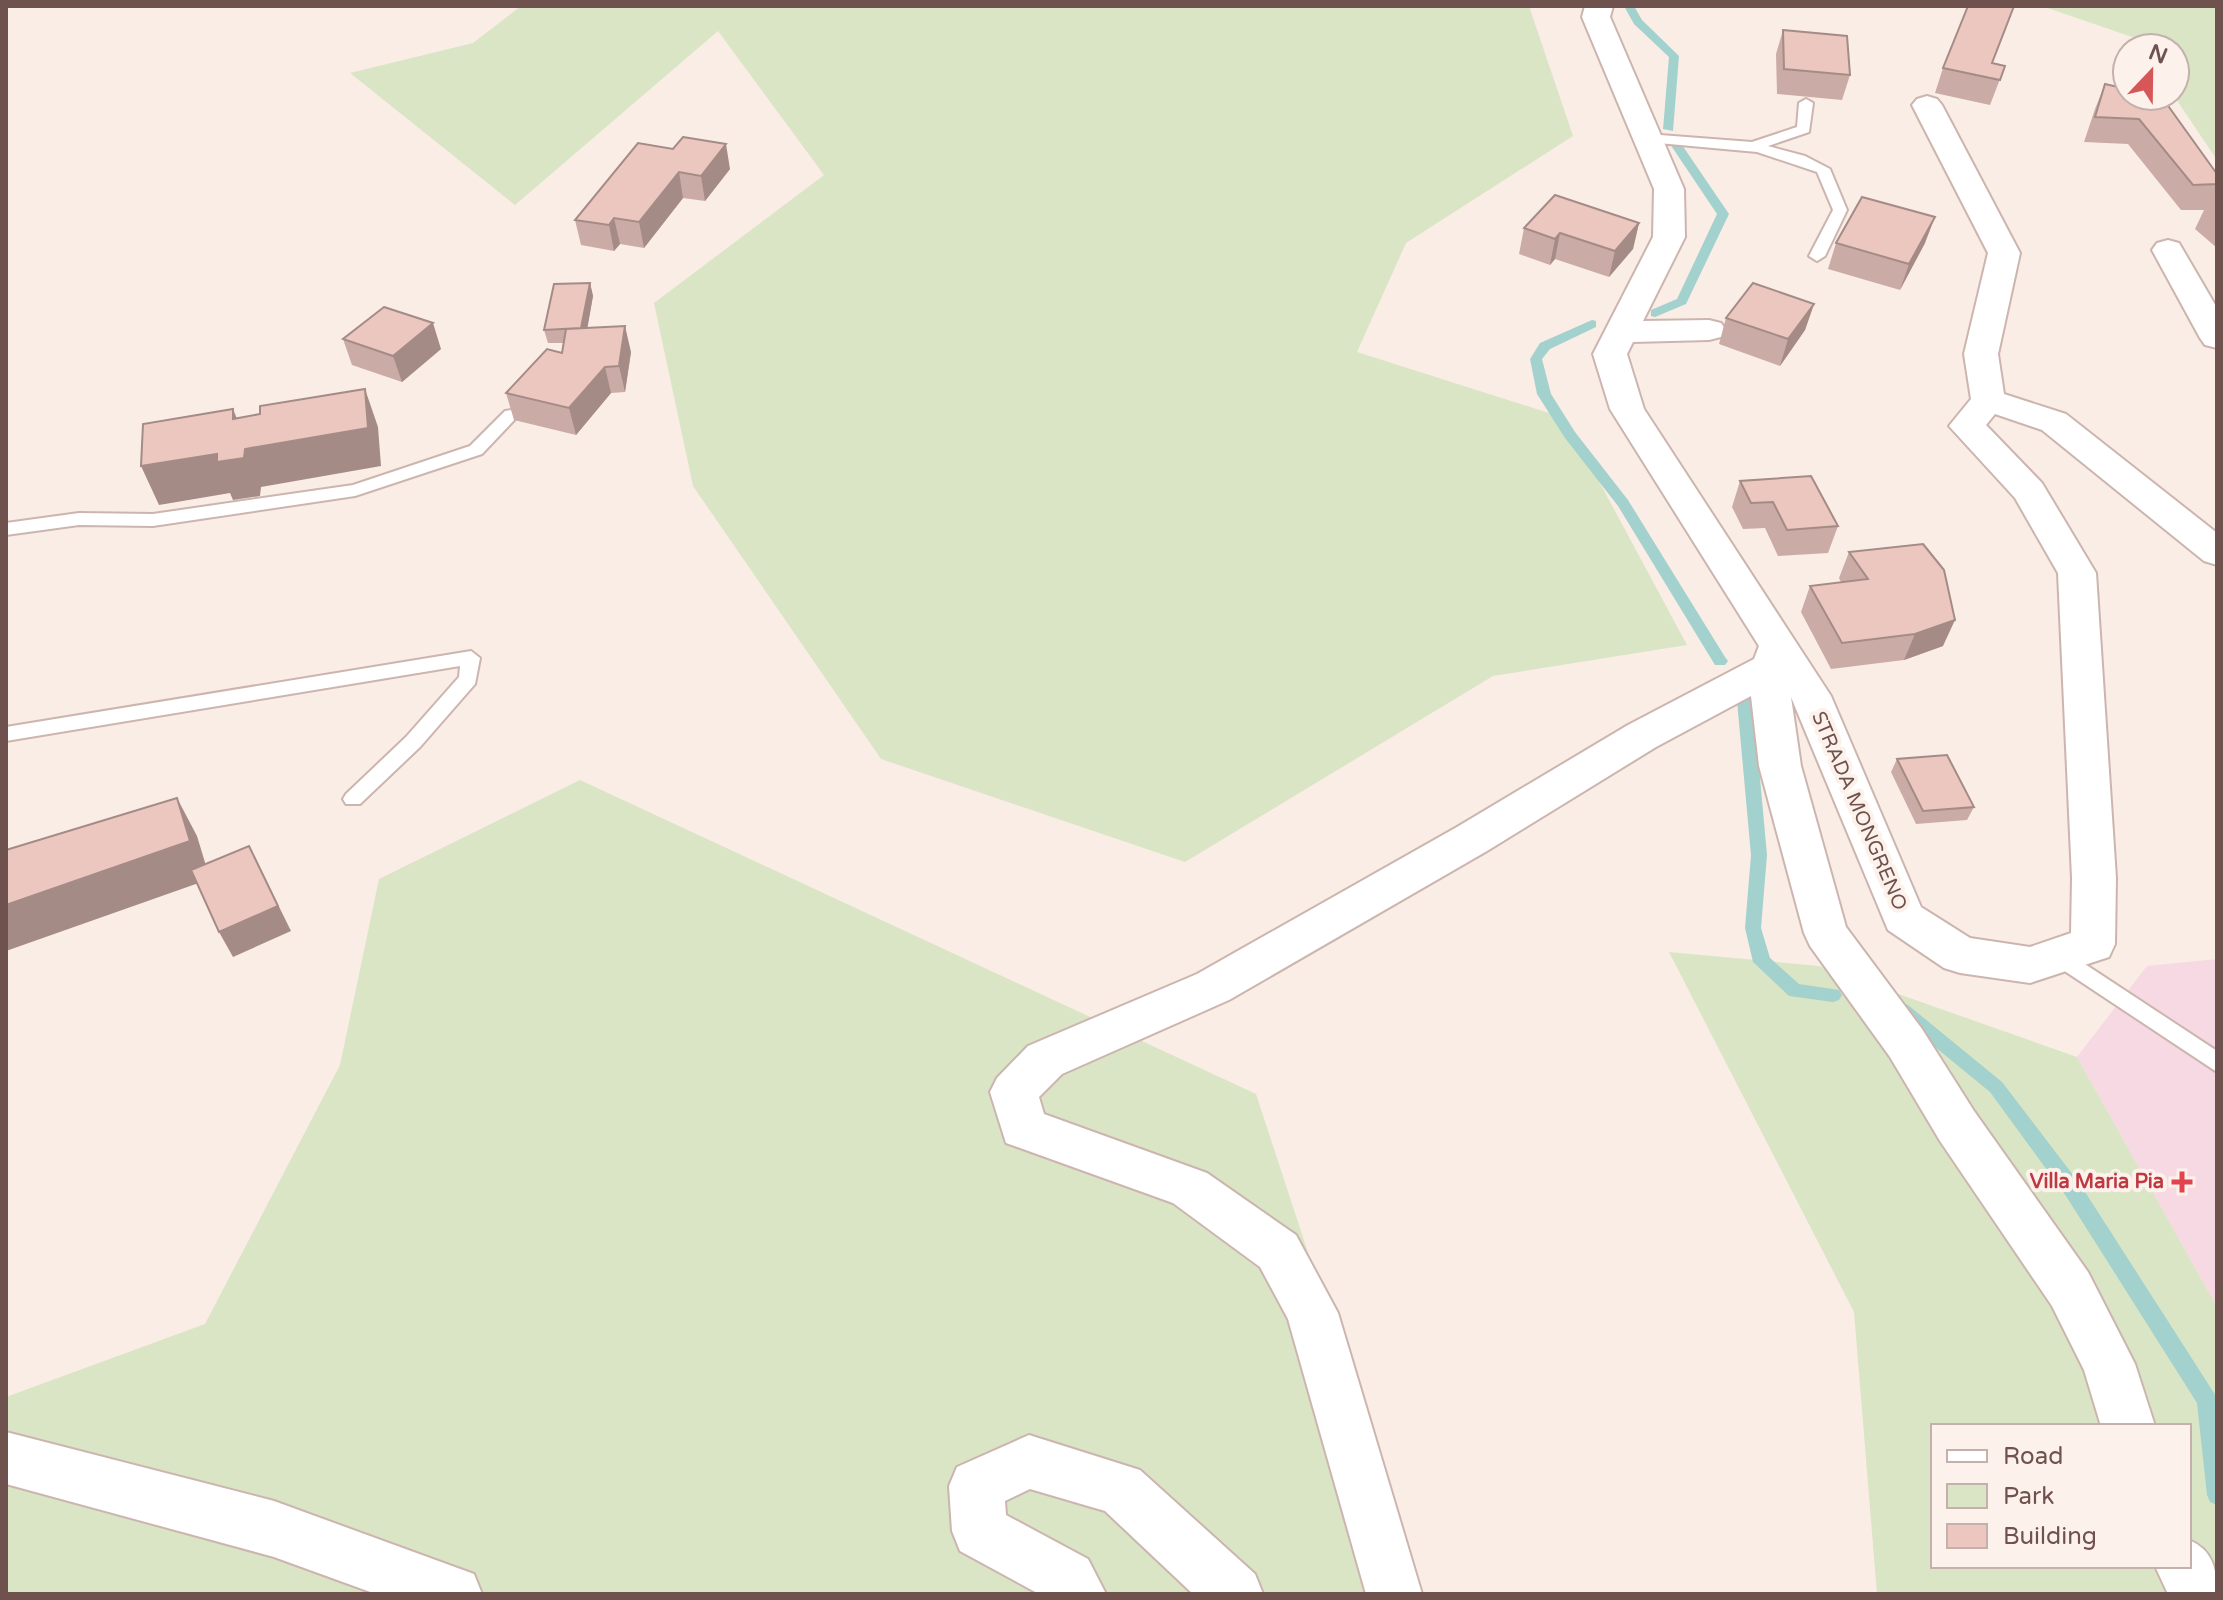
<svg xmlns="http://www.w3.org/2000/svg" width="2223" height="1600" viewBox="0 0 2223 1600" font-family="'Varela Round',sans-serif">
<style>
.medical{fill:#f6d9e3}
.green{fill:#dae5c5;fill-rule:evenodd}
.lines{fill:none;stroke-linecap:round;stroke-linejoin:round}
.stream{fill:#a3d1ce;fill-rule:evenodd}
.lane-casing{stroke:#ccb5af;stroke-width:4}
.street-casing{stroke:#ccb5af;stroke-width:4}
.lane{fill:#fff;fill-rule:evenodd}
.street{fill:#fff;fill-rule:evenodd}
.wall{fill:#cbaba5}
.shaded-wall{fill:#a58b86}
.building{fill:#ecc7c0;stroke:#a58b86;stroke-width:2}
.health-dot{fill:#e0444e;stroke:#fdf1eb;stroke-width:3}
.labels{text-anchor:middle;dominant-baseline:central;stroke-width:8;stroke-linejoin:round;paint-order:stroke}
.street-label{font-size:20px;fill:#6f514d;stroke:#fdf1eb}
.health-label{font-size:20px;font-weight:bold;fill:#be3a42;stroke:#fdf1eb;text-anchor:end}
</style>
<rect width="100%" height="100%" fill="#faede5"/>
<!-- medical -->
<path class="medical" d="M2217 959V1307L2077 1057 2147 966Z"/>
<!-- green -->
<path class="green" d="M521 6H1529L1573 136 1406 243 1357 352 1565 418 1687 645 1493 676 1185 862 881 759 693 486 654 303 824 175 718 31 515 205 350 73 473 43Z
M2042 6H2217V160L2174 96 2175 48H2142L2135 38Z
M580 780 1256 1094 1420 1594H6V1397L205 1324 340 1065 379 879Z
M1669 952 1819 966 2077 1057 2217 1307V1594H1877L1854 1312ZM1933 1426H2189V1566H1933Z"/>
<g class="lines">
<!-- stream -->
<path class="stream" d="M1624 6H1634L1642 20 1679 56 1673 131 1663 129 1669 57 1634 24Z
M1676 141 1680 142 1729 214 1686 304 1655 317 1651 316V310L1677 299 1717 214 1670 144Z
M1592 320 1596 321V327L1550 349 1542 359 1551 394 1575 432 1628 500 1725 657 1728 661 1725 665H1715L1618 506 1565 438 1537 394 1530 359 1540 343Z
M1745 695 1753 701 1767 855 1761 928 1770 958 1799 984 1839 990 1842 995 1839 1000 1833 1002 1789 996 1753 962 1745 928 1751 855 1737 701Z
M1902 1003 1908 1005 2002 1082 2080 1184 2214 1393 2217 1400V1505L2210 1502 2207 1495 2197 1403 2066 1196 1990 1092 1896 1015 1893 1010 1896 1005Z"/>
<!-- lane casing -->
<g class="lane-casing">
<path id="lane" d="M1806 99 1813 103 1809 132 1768 146 1805 156 1830 169 1847 210 1825 256 1817 261 1809 256 1833 210 1817 172 1757 152 1647 142 1640 138 1647 134 1752 142 1797 127 1799 103Z
M511 410 519 415 482 454 355 496 153 526 79 525 6 535V523L79 513 153 514 353 485 470 446 505 411Z
M471 651 480 658 475 684 420 747 360 804H346L343 799 346 794 406 737 459 677 460 666 6 741V727Z
M2059 947 2217 1051V1072L2051 962 2048 956 2051 950Z"/>
</g>
<!-- street casing -->
<g class="street-casing">
<path id="street" d="M1585 6H1613L1610 17 1684 189 1685 237 1643 321 1709 320 1721 323 1726 330 1721 337 1709 340 1633 342 1627 354 1644 409 1831 696 1921 907 1970 938 2030 947 2071 933 2072 878 2058 573 2015 498 1949 426 1971 399 1964 354 1988 253 1912 105 1917 99 1927 96 1937 99 1942 105 2020 253 1998 354 2004 394 2066 414 2217 533V565L2204 561 2042 430 1995 414 1986 425 2042 483 2096 573 2116 878 2115 944 2109 957 2030 983 1960 973 1944 968 1888 930 1791 697 1801 766 1846 927 1922 1029 1974 1111 2088 1272 2135 1364 2155 1426H2101L2084 1370 2052 1306 1940 1141 1890 1057 1810 946 1804 933 1759 766 1751 696 1656 747 1487 851 1229 1000 1062 1074 1039 1097 1044 1114 1207 1173 1296 1235 1338 1313 1422 1594H1366L1288 1319 1260 1267 1173 1203 1006 1143 990 1092 997 1078 1028 1046 1197 974 1457 827 1628 725 1754 659 1759 646 1610 409 1593 354 1653 237 1654 189 1582 17Z
M2168 240 2179 243 2217 308V348L2205 345 2200 338 2152 250 2157 243Z
M6 1432 274 1501 474 1574 482 1594H376L274 1557 6 1484Z
M1029 1435 1140 1470 1255 1574 1263 1594H1193L1105 1511 1030 1489 1005 1501 1006 1515 1088 1559 1106 1594H1039L960 1551 952 1531 949 1486 957 1467Z
M2189 1540C2213 1550 2217 1570 2217 1594H2168L2155 1566H2189Z"/>
</g>
<!-- lane -->
<use href="#lane" class="lane"/>
<!-- street -->
<use href="#street" class="street"/>
</g>
<!-- wall -->
<path class="wall" d="M1783 30 1850 75 1842 100 1777 94 1776 54Z
M1992 63 2005 66 1990 105 1935 93 1943 68Z
M2105 84 2217 174V248L2195 229 2204 210H2181L2128 144 2084 142 2095 109Z
M638 143 730 169 705 201 683 198 644 248 620 244 614 251 581 245 575 220Z
M1639 223 1633 249 1609 277 1555 259 1550 265 1519 254 1524 228Z
M1836 243H1925L1900 290 1828 269Z
M590 283 593 296 587 328 631 352 625 392 611 393 576 435 514 420 506 393 562 353 564 343H548L544 330Z
M1814 304 1805 330 1780 366 1719 344 1726 318Z
M343 339 441 349 402 382 352 365Z
M1740 481 1838 526 1828 553 1778 556 1765 528 1743 529 1732 507Z
M1849 552 1943 646 1904 660 1831 669 1801 612 1810 586 1841 582 1839 578Z
M1897 759 1974 807 1967 820 1916 824 1891 772Z"/>
<!-- shaded-wall -->
<path class="shaded-wall" d="M726 144 730 169 705 201 701 176Z
M679 172 683 198 644 248 639 222Z
M1935 217 1925 243 1900 290 1909 264Z
M614 218 620 244 614 251 609 225Z
M1639 223 1633 249 1609 277 1615 251Z
M1560 233 1555 259 1550 265 1555 239Z
M590 283 593 296 585 342 581 329Z
M1814 304 1805 330 1780 366 1788 339Z
M433 323 441 349 402 382 393 356Z
M625 326 631 352 625 392 619 366Z
M605 367 611 393 576 435 569 408Z
M365 389 378 427 381 466 261 487 260 496 233 500 230 493 159 505 141 466 233 419V409L249 448Z
M1955 620 1943 646 1904 660 1915 634Z
M177 798 197 836 210 879 6 951V905Z
M249 846 291 931 233 957 219 932Z"/>
<!-- building -->
<path class="building" d="M1968 6H2014L1992 63 2005 66 2000 80 1943 68Z
M1783 30 1847 36 1850 75 1784 69Z
M2105 84 2127 89V96H2161L2217 174V184L2193 185 2139 119 2095 117Z
M683 137 726 144 701 176 679 172 639 222 614 218 609 225 575 220 638 143 673 149Z
M1555 195 1639 223 1615 251 1560 233 1555 239 1524 228Z
M1862 197 1935 217 1909 264 1836 243Z
M590 283 581 328 544 330 554 284Z
M1753 283 1814 304 1788 339 1726 318Z
M384 307 433 323 393 356 343 339Z
M625 326 619 366 605 367 569 408 506 393 547 349 562 353 566 329Z
M365 389 368 428 245 449 244 458 217 462V454L141 466 143 424 233 409V419L260 414V406Z
M1811 476 1838 526 1787 530 1773 502 1751 503 1740 481Z
M1923 544 1944 570 1955 620 1915 634 1842 643 1810 586 1868 579 1849 552Z
M1947 755 1974 807 1923 811 1897 759Z
M177 798 190 841 6 905V850Z
M249 846 278 906 219 932 191 870Z"/>
<!-- markers -->
<path class="health-dot" d="M2178 1170h8v8h8v8h-8v8h-8v-8h-8v-8h8z"/>
<g class="labels">
<!-- street labels -->
<g class="street-label">
<text transform="translate(1859 811) rotate(67)">STRADA MONGRENO</text>
</g>
<!-- health labels -->
<g class="health-label">
<text x="2164" y="1182">Villa Maria Pia</text>
</g>
</g>
<!-- border -->
<rect width="2223" height="1600" fill="none" stroke="#6f514d" stroke-width="16"/>
<!-- legend -->
<rect x="1931" y="1424" width="260" height="144" fill="#fdf1eb" stroke="#c4b1ac" stroke-width="2"/>
<rect x="1947" y="1450" width="40" height="12" fill="#ffffff" stroke="#c4b1ac" stroke-width="2"/>
<text x="2003" y="1464" font-size="24" fill="#6f514d">Road</text>
<rect x="1947" y="1484" width="40" height="24" fill="#dae5c5" stroke="#c4b1ac" stroke-width="2"/>
<text x="2003" y="1504" font-size="24" fill="#6f514d">Park</text>
<rect x="1947" y="1524" width="40" height="24" fill="#ecc7c0" stroke="#c4b1ac" stroke-width="2"/>
<text x="2003" y="1544" font-size="24" fill="#6f514d">Building</text>
<!-- north arrow -->
<g transform="translate(2151 72) rotate(22)"><circle r="38" fill="#fdf1eb" stroke="#c4b1ac" stroke-width="2"/>
<path d="M0-6L14 30L0 20L-14 30Z" fill="#d65758"/>
<text y="-12" font-size="22" font-weight="bold" text-anchor="middle" fill="#6f514d">N</text>
</g>
</svg>
